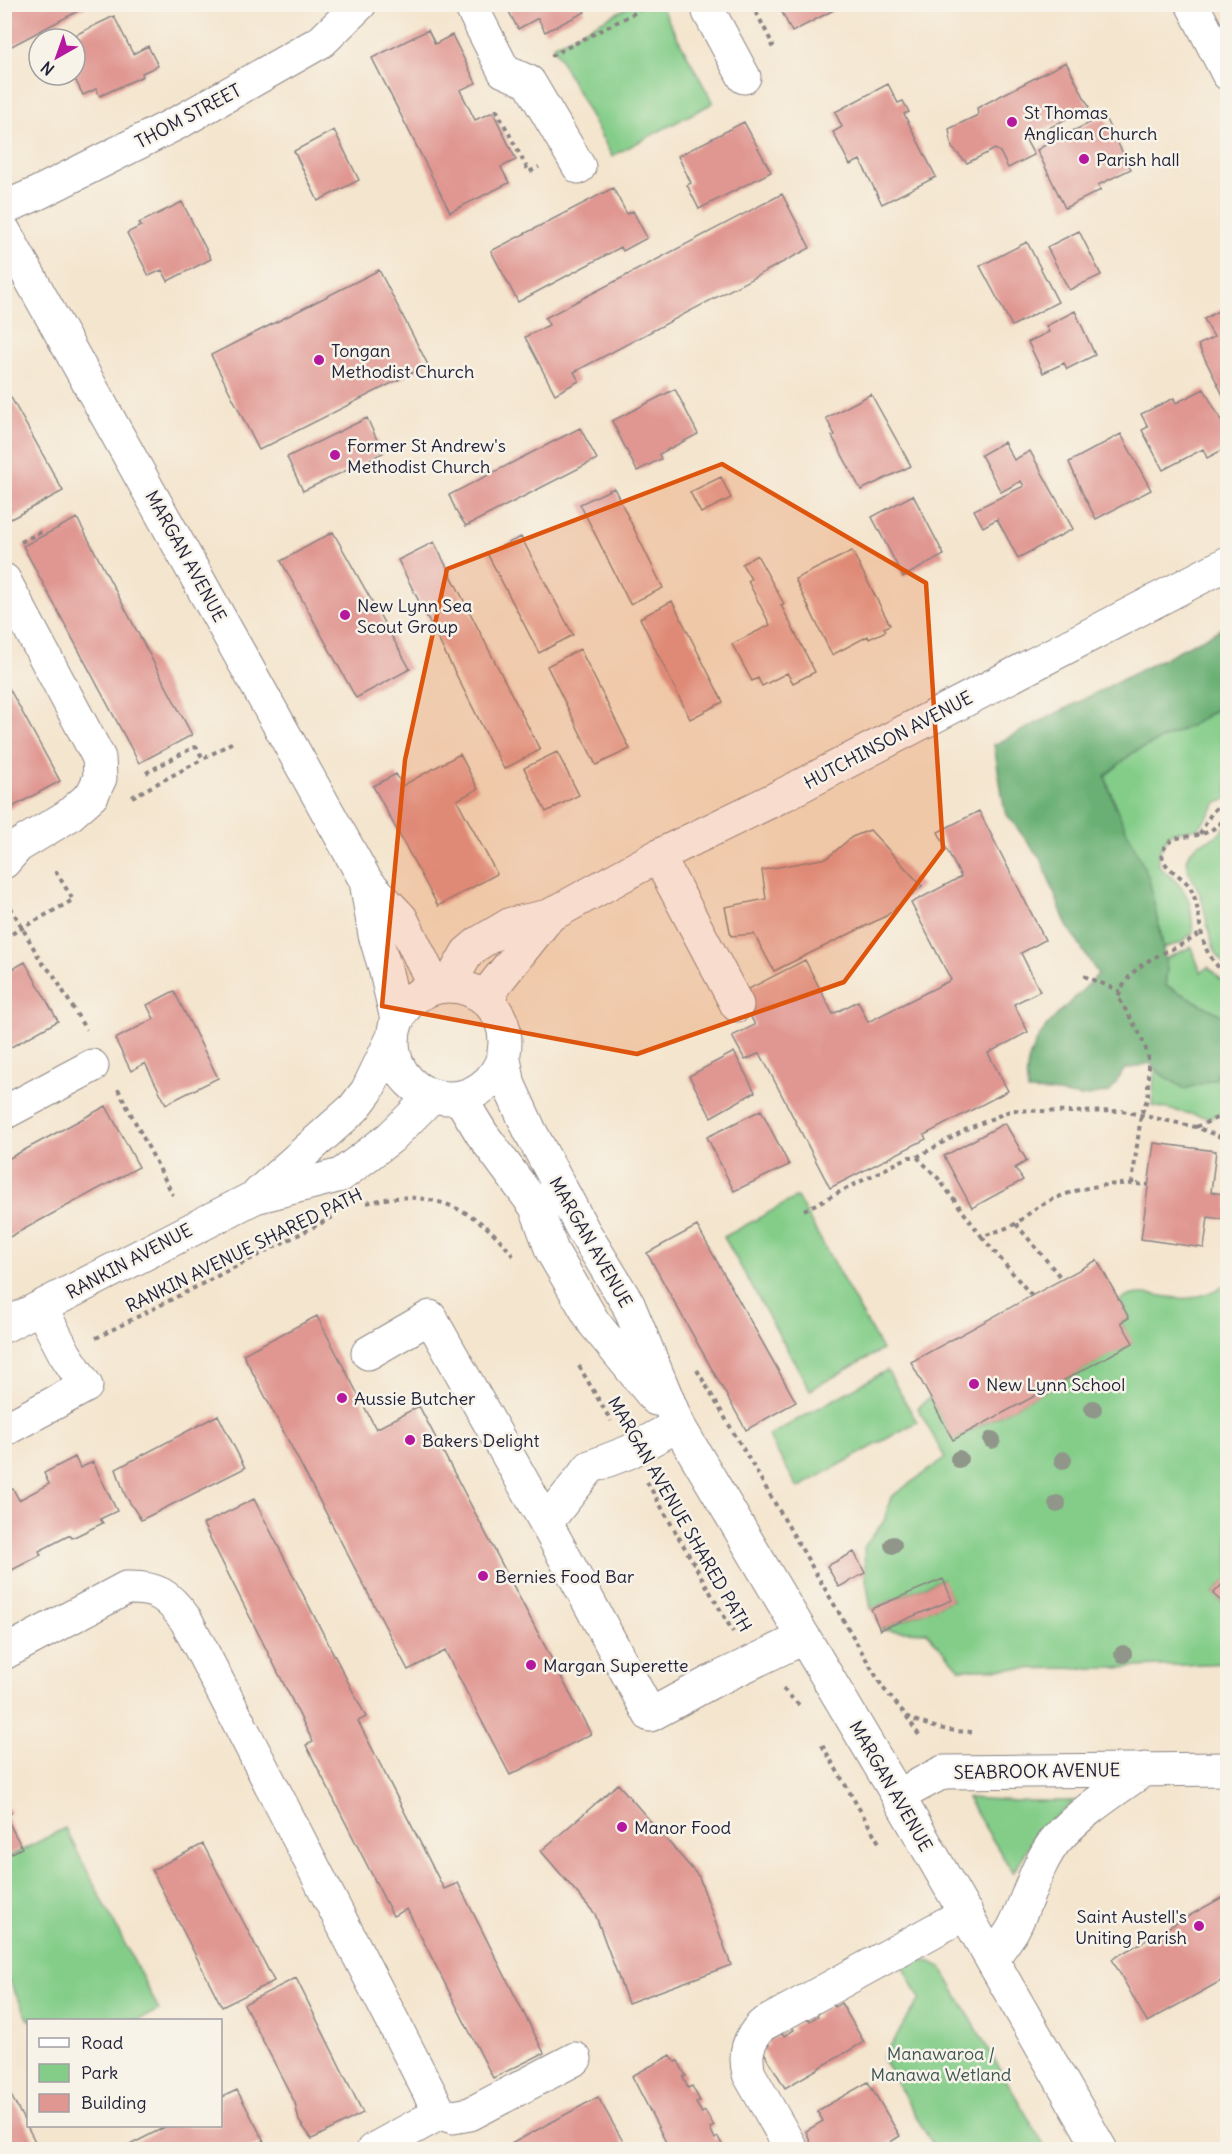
<svg xmlns="http://www.w3.org/2000/svg" width="1232" height="2154" viewBox="0 0 1232 2154" font-family="Delius,sans-serif">
<style>
.green{fill:#84cd89;stroke:#537862;stroke-width:1.5}
.forest{fill:#6bb075;stroke:#466958;stroke-width:1.5}
.building{fill:#e09691}
.lines{fill:none;stroke-linecap:round;stroke-linejoin:round}
.minor-casing{stroke:#8b8484;stroke-width:35}
.major-casing{stroke:#8b8484;stroke-width:35}
.path{stroke:#8b8484;stroke-width:4;stroke-dasharray:4.5 4.5;stroke-linecap:butt}
.minor{stroke:#fff;stroke-width:33}
.major{stroke:#fff;stroke-width:33}
.tree{fill:#90968a}
.marked{fill:#de560e;fill-opacity:0.2;stroke:#de560e;stroke-width:4.5;stroke-linejoin:round}
.poi-dot{fill:#b5179e;stroke:#f7f3e8;stroke-width:2}
.labels{text-anchor:middle;dominant-baseline:central;stroke-width:5;stroke-linejoin:round;paint-order:stroke}
.poi-label{font-size:18px;fill:#22223b;stroke:#f7f3e8;text-anchor:start}
.street-label{font-size:18px;fill:#22223b;stroke:#f7f3e8}
.park-label{font-size:18px;fill:#3f5552;stroke:#f7f3e8}
</style>
<rect width="100%" height="100%" fill="#f7f3e8"/>
<filter id="ink" filterUnits="userSpaceOnUse"><feTurbulence type="fractalNoise" baseFrequency=".0167" numOctaves="2"/><feDisplacementMap in="SourceGraphic" scale="12" xChannelSelector="R" yChannelSelector="G"/><feConvolveMatrix kernelMatrix="1 2 1 2 8 2 1 2 1" color-interpolation-filters="sRGB"/></filter>
<filter id="wash" filterUnits="userSpaceOnUse"><feTurbulence type="fractalNoise" baseFrequency=".008" numOctaves="4" result="noise"/><feDisplacementMap in="SourceGraphic" scale="24" xChannelSelector="R" yChannelSelector="G"/><feGaussianBlur stdDeviation="1.35" result="paint"/><feColorMatrix in="noise" values="0 0 0 0 0 0 0 0 0 0 0 0 0 0 0 0 0 1.4 0 .05"/><feComposite in="paint" operator="in"/></filter>
<g filter="url(#wash)">
<rect width="100%" height="100%" fill="#f4e5ce"/>
<!-- green -->
<path class="green" d="M632 5H660L713 103 612 156 553 46Z
M1227 702V799L1217 803 1199 828 1171 833C1140 875 1171 865 1186 895 1192 906 1192 921 1193 933L1180 943 1163 948 1160 928 1105 776 1134 752 1192 725Z
M1227 823V967C1206 948 1209 918 1200 894 1196 881 1182 869 1189 855 1196 840 1208 843 1219 834 1222 832 1225 826 1227 823Z
M1191 947 1201 972 1208 967 1227 985V1023L1225 1017 1165 985 1167 971 1165 959Z
M1227 1059V1111L1210 1118 1152 1106 1155 1068 1162 1075 1215 1079Z
M797 1197 882 1350 810 1390 724 1237Z
M1227 1285 1228 1578 1213 1594 1227 1607V1663L1114 1668 960 1669 926 1632 880 1630 952 1600 942 1579 871 1609 865 1573 864 1547 884 1521 891 1497 945 1458 918 1408 930 1397 954 1440 1132 1343 1121 1322 1129 1318 1119 1301C1142 1285 1168 1302 1191 1298 1203 1296 1216 1290 1227 1285Z
M887 1370 917 1422 798 1488 768 1436Z
M967 1798 1017 1801H1076L1036 1832 1013 1873Z
M65 1828 159 2010 138 2020H29L5 1973V1859Z
M917 1959 929 1961 941 1967 1046 2149H935L882 2058 920 1999 904 1967Z"/>
<!-- forest -->
<path class="forest" d="M1227 626V702L1192 725 1134 752 1105 776 1115 806 1149 878 1165 959 1167 971 1165 985 1225 1017 1227 1023V1059L1215 1079 1185 1089 1162 1075 1150 1063 1124 1070 1110 1092 1081 1097 1052 1092 1028 1091C1017 1038 1067 1010 1098 974L1066 924 1042 861 1005 812 994 745Z"/>
<g id="blocks">
<!-- building -->
<path class="building" d="M4 4H85L86 7 4 50Z
M505 4H580L585 12 545 32 538 18 518 29Z
M778 4H845L792 32Z
M114 16 133 54 148 46 158 66 142 73 143 76 100 96 96 89 83 95 73 75H75V39H67Z
M428 30 435 44 452 35 476 83 460 90 475 120 493 112 516 160 501 167 509 183 450 212 372 58Z
M1066 62 1089 107 1026 140 1034 155 1008 168 1000 152 995 149 967 163 952 148 949 129 978 115 977 108Z
M888 84 898 103 903 101 909 112 904 114 936 177 882 204 860 160 850 165 833 132 842 127 835 112Z
M1104 116 1131 169 1098 185 1101 190 1065 208 1037 150 1050 142Z
M744 122 771 172 699 209 687 185 691 183 678 156Z
M334 130 359 180 318 201 294 151Z
M613 188 627 214 633 211 647 238 623 251 621 247 518 302 491 251Z
M782 194 810 248 574 372 579 381 555 394 525 337 549 325 545 318Z
M182 202 211 259 168 281 162 270 149 276 127 233 141 226 139 223Z
M1079 231 1101 275 1069 290 1047 247Z
M1027 242 1058 302 1012 326 980 266Z
M379 270 428 365 259 450 211 355Z
M1228 305V405L1198 345 1214 337 1204 319Z
M1075 311 1095 355 1067 369 1064 363 1043 373 1028 342 1049 332 1046 326Z
M4 385 63 491 5 522 4 521Z
M675 389 698 434 659 454 661 459 637 471 612 421Z
M1204 389 1228 433V447L1207 458 1203 449 1163 470 1142 430 1148 427 1141 414 1174 398 1176 403Z
M871 394 911 466 861 490 832 436 835 435 826 418Z
M367 418 383 453 303 491 287 457Z
M580 428 597 459 466 526 457 513 449 495Z
M1121 434 1151 490 1096 519 1083 494 1069 462Z
M1004 442 1014 460 1030 451 1073 529 1018 558 997 519 983 527 974 510 1024 486 1021 481 1001 492 981 455Z
M721 477 731 498 701 513 690 492Z
M614 488 663 588 630 604 580 504Z
M913 495 944 555 903 577 872 517Z
M77 518 192 735 139 763 23 546Z
M333 532 410 669 356 698 281 561Z
M521 537 573 635 539 653 487 553Z
M434 542 540 750 504 769 398 560Z
M852 551 890 625 884 628 886 631 869 639 868 636 832 655 795 579Z
M757 555 784 604 781 605 815 672 793 683 787 673 762 686 758 678 752 681 732 644 770 625 748 581 751 579 742 564Z
M672 601 723 702 690 719 640 618Z
M580 649 630 749 596 765 547 666Z
M4 679 60 781 7 810 4 805Z
M557 752 579 795 546 812 524 768Z
M460 754 478 789 457 800 497 874 438 906 373 786 396 774 402 786Z
M979 811 1045 940 1021 953 1040 991 1014 1004 1028 1032 988 1053 1008 1091 924 1135 926 1139 830 1188 760 1053 745 1060 732 1036 755 1025 739 994 805 960 833 1014 858 1001 868 1022 951 980 911 903 961 877 938 832Z
M870 830 922 886 886 916 774 971 754 934 731 936 725 907 766 899 762 870 827 858 852 837Z
M25 962 58 1021 4 1051V974Z
M174 991 218 1078 166 1104 145 1063 131 1071 115 1039 154 1019 147 1005Z
M734 1052 755 1092 711 1117 689 1076Z
M106 1106 139 1167 4 1240V1161Z
M761 1110 789 1165 734 1191 707 1137Z
M1005 1123 1027 1161 1015 1168 1023 1180 972 1208 944 1156Z
M1154 1143 1216 1151 1211 1192 1228 1195V1220L1208 1217 1204 1248 1141 1239Z
M697 1226 796 1402 746 1430 647 1253Z
M1097 1260 1129 1318 1121 1322 1133 1343 953 1440 911 1362Z
M317 1316 376 1429 419 1406 591 1734 510 1775 445 1651 408 1670 243 1354Z
M218 1415 245 1468 141 1520 125 1495 116 1469Z
M75 1457 80 1468 93 1462 117 1511 100 1519 103 1523 72 1538 70 1535 39 1551 41 1555 10 1571 8 1567 4 1569V1493L13 1489 19 1500 49 1484 44 1473Z
M254 1499 366 1717 358 1721 444 1889 458 1883 544 2053 493 2078 407 1909 393 1916 306 1745 313 1742 203 1524Z
M854 1552 865 1573 839 1587 827 1566Z
M1228 1578V1607L1213 1594Z
M943 1579 952 1600 880 1630 871 1609Z
M618 1784 699 1877 731 1965 628 2003 595 1914 541 1851Z
M4 1801 11 1813 5 1815 22 1848 4 1857Z
M203 1844 274 1981 222 2007 152 1870Z
M1228 1894V1977L1147 2022 1112 1959Z
M296 1978 363 2113 312 2139 299 2121 295 2103 244 2004Z
M841 2003 864 2042 785 2088 762 2049 769 2045 767 2042 782 2033 784 2036 794 2030 792 2027 808 2018 810 2021 818 2016 817 2014 833 2004 835 2007Z
M671 2055 675 2062 678 2061 686 2076 683 2077 688 2088 692 2086 700 2101 696 2103 702 2113 705 2111 714 2126 710 2128 715 2139 718 2137 725 2150H670L632 2076Z
M4 2082 39 2149 37 2150H4Z
M868 2082 900 2136 878 2150H814L806 2131 823 2121 817 2111Z
M237 2090 264 2141 247 2150H120L167 2126H220V2098Z
M598 2097 626 2147 621 2150H500Z"/>
</g>
</g>
<g filter="url(#ink)">
<use href="#blocks" fill-opacity="0" stroke="#8b8484" stroke-width="1.5"/>
<g class="lines">
<!-- minor casing -->
<g class="minor-casing">
<path id="minor" d="M470 4 504 71 529 82 579 167
M709 4V12L744 77
M1192 4 1228 74
M4 208 38 193 183 120 322 41 360 4
M4 580 99 758 100 778 92 795 68 816 18 846 4 862
M658 856 737 1005
M449 985 467 953 479 943 511 924 549 916 658 856 783 795 1228 563
M488 1001 494 985 549 916
M4 1113 92 1066
M368 1353 430 1317 546 1523
M678 1425 629 1452 590 1467 546 1523 650 1715 711 1682 803 1638
M4 1430 86 1386 65 1354 41 1308
M4 1653 126 1588C157 1587 168 1595 186 1620L440 2113 453 2117 470 2114 575 2059
M898 1796 943 1772 1228 1769
M992 1959C999 1949 1007 1939 1013 1929 1028 1901 1035 1867 1055 1841 1080 1812 1114 1791 1145 1769
M373 2150 440 2113
M792 2150 749 2074C744 2053 748 2040 762 2025L966 1913"/>
</g>
<!-- major casing -->
<g class="major-casing">
<path id="major" d="M4 231 366 881 401 918 435 987
M366 881 375 935 385 968 397 1019
M393 1042a56 56 0 1 1 112 0a56 56 0 1 1-112 0Z
M504 1059 509 1085 530 1131 583 1230 628 1304 678 1425 898 1796 1101 2150
M460 1098 482 1134 536 1207 552 1251 594 1323 656 1399
M260 1192 354 1108 367 1091 393 1037
M4 1326 255 1197 341 1175 390 1138 432 1096"/>
</g>
<!-- path -->
<path class="path" d="M752 4 773 45 768 48
M551 56 652 4
M496 109 529 172 539 167
M21 542 43 531
M146 773 194 747 197 748 203 759 233 742
M132 797 203 759
M1228 815C1220 823 1213 831 1202 834 1189 838 1174 834 1165 847 1153 866 1185 875 1191 889 1202 911 1197 939 1212 959 1216 965 1222 971 1228 976
M1200 834 1212 812 1221 804 1228 805
M6 899 42 963 53 974 86 1030
M4 938 73 900 54 868
M1084 976 1120 991
M118 1089 173 1195
M1196 1127 1228 1113
M917 1157 967 1129 1012 1110 1069 1112 1122 1111 1196 1127 1228 1140
M1132 1184 1141 1115 1148 1097V1055L1141 1036 1118 997C1133 956 1170 955 1201 933
M367 1203C425 1187 478 1207 513 1256
M804 1210 909 1157H917L938 1178 982 1237C992 1232 1004 1230 1013 1225 1023 1220 1030 1211 1040 1206 1074 1187 1110 1181 1148 1185
M1016 1224 1062 1279
M982 1237 1032 1296
M96 1338 333 1217
M579 1366 611 1421
M697 1370 883 1688 905 1714 921 1738
M647 1482 733 1632
M783 1689 799 1705
M907 1716C926 1727 952 1732 975 1732
M822 1745 881 1846"/>
<!-- minor -->
<use href="#minor" class="minor"/>
<!-- major -->
<use href="#major" class="major"/>
</g>
<!-- trees -->
<g class="tree">
<circle cx="1093" cy="1409" r="9"/>
<circle cx="992" cy="1440" r="9"/>
<circle cx="959" cy="1459" r="9"/>
<circle cx="1063" cy="1460" r="9"/>
<circle cx="1057" cy="1504" r="9"/>
<circle cx="893" cy="1545" r="9"/>
<circle cx="1123" cy="1654" r="9"/>
</g>
</g>
<!-- marked area -->
<path class="marked" d="M722 464 926 583 943 849 844 982 637 1054 382 1006 405 760 447 569Z"/>
<!-- markers -->
<g class="poi-dot">
<circle cx="1012" cy="122" r="6"/>
<circle cx="1084" cy="159" r="6"/>
<circle cx="319" cy="360" r="6"/>
<circle cx="335" cy="455" r="6"/>
<circle cx="345" cy="615" r="6"/>
<circle cx="974" cy="1384" r="6"/>
<circle cx="342" cy="1398" r="6"/>
<circle cx="410" cy="1440" r="6"/>
<circle cx="483" cy="1576" r="6"/>
<circle cx="531" cy="1665" r="6"/>
<circle cx="622" cy="1827" r="6"/>
<circle cx="1199" cy="1926" r="6"/>
</g>
<g class="labels">
<!-- poi labels -->
<g class="poi-label">
<text x="1024" y="112">St Thomas<tspan x="1024" dy="21">Anglican Church</tspan></text>
<text x="1096" y="159">Parish hall</text>
<text x="331" y="350">Tongan<tspan x="331" dy="21">Methodist Church</tspan></text>
<text x="347" y="445">Former St Andrew's<tspan x="347" dy="21">Methodist Church</tspan></text>
<text x="357" y="605">New Lynn Sea<tspan x="357" dy="21">Scout Group</tspan></text>
<text x="986" y="1384">New Lynn School</text>
<text x="354" y="1398">Aussie Butcher</text>
<text x="422" y="1440">Bakers Delight</text>
<text x="495" y="1576">Bernies Food Bar</text>
<text x="543" y="1665">Margan Superette</text>
<text x="634" y="1827">Manor Food</text>
<text x="1187" y="1916" text-anchor="end">Saint Austell's<tspan x="1187" dy="21">Uniting Parish</tspan></text>
</g>
<!-- street labels -->
<g class="street-label">
<text transform="translate(188 116) rotate(-28)">THOM STREET</text>
<text transform="translate(186 556) rotate(61)">MARGAN AVENUE</text>
<text transform="translate(888 740) rotate(-28)">HUTCHINSON AVENUE</text>
<text transform="translate(591 1242) rotate(60)">MARGAN AVENUE</text>
<text transform="translate(244 1250) rotate(-26)">RANKIN AVENUE SHARED PATH</text>
<text transform="translate(129 1261) rotate(-28)">RANKIN AVENUE</text>
<text transform="translate(680 1514) rotate(60)">MARGAN AVENUE SHARED PATH</text>
<text transform="translate(1037 1771) rotate(-1)">SEABROOK AVENUE</text>
<text transform="translate(891 1786) rotate(60)">MARGAN AVENUE</text>
</g>
<!-- park labels -->
<g class="park-label">
<text x="941" y="2053">Manawaroa /<tspan x="941" dy="21">Manawa Wetland</tspan></text>
</g>
</g>
<!-- margin -->
<rect width="1232" height="2154" fill="none" stroke="#f7f3e8" stroke-width="24"/>
<!-- legend -->
<rect x="27" y="2019" width="195" height="108" fill="#f7f3e8" stroke="#a29fa3" stroke-width="1.5"/>
<rect x="39" y="2038" width="30" height="9" fill="#ffffff" stroke="#a29fa3" stroke-width="1.5"/>
<text x="81" y="2049" font-size="18" fill="#22223b">Road</text>
<rect x="39" y="2064" width="30" height="18" fill="#84cd89" stroke="#a29fa3" stroke-width="1.5"/>
<text x="81" y="2079" font-size="18" fill="#22223b">Park</text>
<rect x="39" y="2094" width="30" height="18" fill="#e09691" stroke="#a29fa3" stroke-width="1.5"/>
<text x="81" y="2109" font-size="18" fill="#22223b">Building</text>
<!-- north arrow -->
<g transform="translate(57 57) rotate(220)"><circle r="28" fill="#f7f3e8" stroke="#a29fa3" stroke-width="1.5"/>
<path d="M0-4.5L10 22L0 15L-10 22Z" fill="#b5179e"/>
<text y="-9" font-size="16" font-weight="bold" text-anchor="middle" fill="#22223b">N</text>
</g>
</svg>
